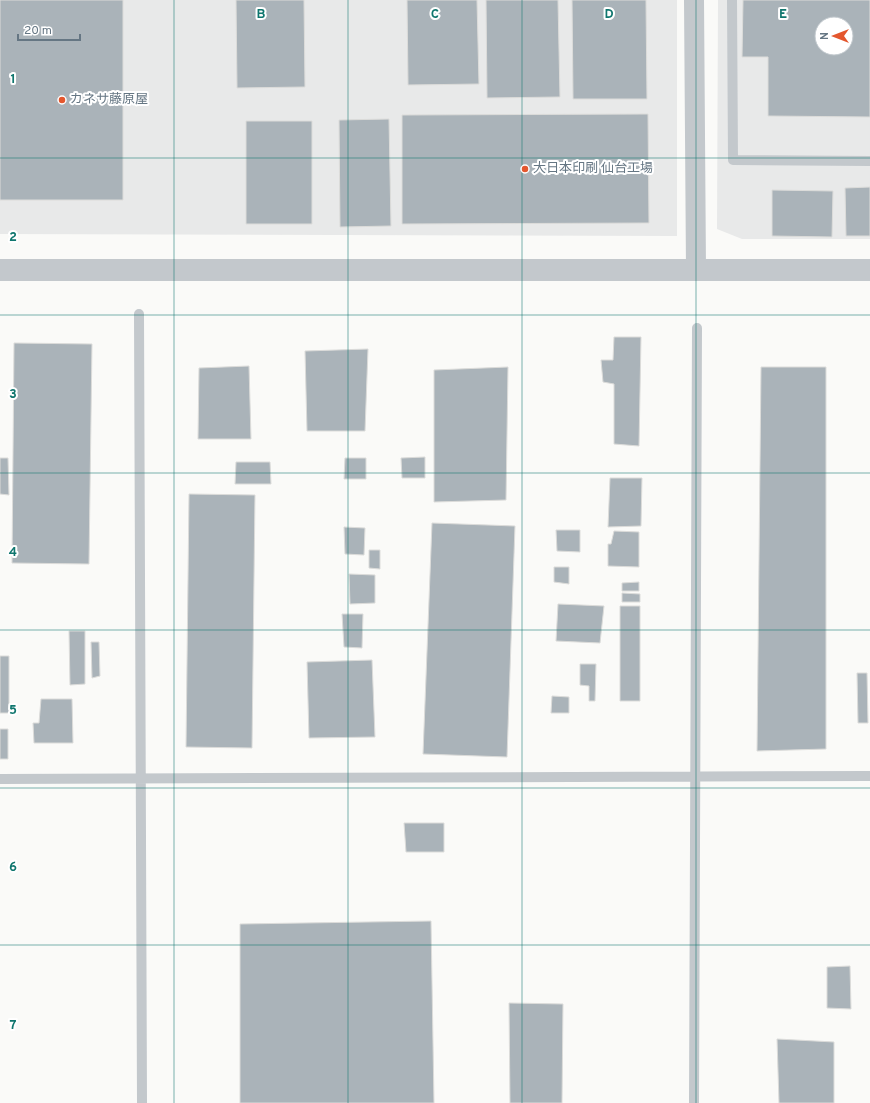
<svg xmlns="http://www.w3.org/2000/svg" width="870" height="1103" viewBox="0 0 870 1103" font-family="Overpass,'Noto Sans JP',sans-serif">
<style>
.built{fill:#e8e9e9;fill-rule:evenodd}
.building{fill:#aab3b9;stroke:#dcdcda;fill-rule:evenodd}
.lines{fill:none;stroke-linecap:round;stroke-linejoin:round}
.service{stroke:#c3c8cc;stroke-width:10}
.minor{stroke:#c3c8cc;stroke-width:20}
.tertiary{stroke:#c3c8cc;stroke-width:22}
.grid{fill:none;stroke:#0f766e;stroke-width:1;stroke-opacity:0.55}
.poi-dot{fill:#e4572e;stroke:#fff;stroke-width:1.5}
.labels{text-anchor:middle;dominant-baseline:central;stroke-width:4;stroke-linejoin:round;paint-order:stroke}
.poi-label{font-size:13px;fill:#657683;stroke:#fff;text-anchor:start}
.grid-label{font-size:13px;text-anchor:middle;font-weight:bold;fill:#0f766e;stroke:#fff;stroke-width:4;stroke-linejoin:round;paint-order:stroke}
</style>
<rect width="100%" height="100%" fill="#fafaf8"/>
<!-- built -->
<path class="built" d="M0 0H677V236L0 234Z
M718 0H870V239H742L717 229ZM822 24H846V48H822Z"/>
<!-- building -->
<path class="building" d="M0 0H123V200H0Z
M236 0H304L305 87 237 88Z
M407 0H477L479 84 408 85Z
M486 0H558L560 97 487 98Z
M572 0H646L647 99H573Z
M743 0H870V117L768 116V57H742ZM822 24H846V48H822Z
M648 114 649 223 402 224V115Z
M389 119 391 226 340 227 339 120Z
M246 121H312V224H246Z
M870 187V236H846L845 188Z
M772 190 833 191 832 237 772 236Z
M614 337H641L639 446 614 444V384L603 382 601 360H613Z
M14 343 92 344 89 564 12 563Z
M368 349 365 431H307L305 351Z
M249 366 251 439H198L199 368Z
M508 367 506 500 434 502V370Z
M761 367H826V749L757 751Z
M425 457V478H402L401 458Z
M0 458H8L9 495 0 494Z
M345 458H366V479H344Z
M236 462H270L271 484H235Z
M610 478H642L641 526 608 527Z
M189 494 255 495 252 748 186 747Z
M432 523 515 526 507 757 423 754Z
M344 527 365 528 364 555 345 554Z
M556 530H580V552L557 551Z
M614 531 639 532V567L608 566V544H611Z
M369 550H380V569L369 568Z
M554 567H569V584L554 582Z
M349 574 375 575V603L350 604Z
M639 582V591H622V583Z
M622 593 640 594V602H622Z
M558 604 604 606 600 643 556 641Z
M620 606H640V701H620Z
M342 614H363L362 648 344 647Z
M69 631H85V684L70 685Z
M91 642H99L100 676 92 678Z
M0 656H9V713H0Z
M372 660 375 737 309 738 307 662Z
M580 664H596L595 701H589V686L580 685Z
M857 673H867L868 723H858Z
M552 696 569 697V713H551Z
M41 699H72L73 743H34L33 723H39Z
M0 729H8V759H0Z
M404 823H444V852H406Z
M431 921 434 1103H240V924Z
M850 966 851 1009 827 1008V967Z
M509 1003 563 1004 562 1103H510Z
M777 1039 834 1042V1103H779Z"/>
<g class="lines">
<!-- service -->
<path class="service" d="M732 0 733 160 870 161
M139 314 142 1103
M0 779 870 776
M694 1103 697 328"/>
<!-- minor -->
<path class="minor" d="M694 0 696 270"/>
<!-- tertiary -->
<path class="tertiary" d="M0 270H870"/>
</g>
<!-- grid -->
<path class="grid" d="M174 0V1103M348 0V1103M522 0V1103M696 0V1103M0 158H870M0 315H870M0 473H870M0 630H870M0 788H870M0 945H870"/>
<!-- markers -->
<g class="poi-dot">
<circle cx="62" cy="100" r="4"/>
<circle cx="525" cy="169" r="4"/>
</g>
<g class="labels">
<!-- poi labels -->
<g class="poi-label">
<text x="70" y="100">カネサ藤原屋</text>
<text x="533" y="169">大日本印刷 仙台工場</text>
</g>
</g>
<g class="grid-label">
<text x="261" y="18">B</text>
<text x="435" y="18">C</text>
<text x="609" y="18">D</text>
<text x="783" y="18">E</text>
<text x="13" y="83">1</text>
<text x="13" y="241">2</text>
<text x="13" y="398">3</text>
<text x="13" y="556">4</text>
<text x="13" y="714">5</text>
<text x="13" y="871">6</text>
<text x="13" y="1029">7</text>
</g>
<!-- north arrow -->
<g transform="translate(834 36) rotate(270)"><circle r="19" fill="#ffffff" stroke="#c1c8cd"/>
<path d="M0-3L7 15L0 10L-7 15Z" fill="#e4572e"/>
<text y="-6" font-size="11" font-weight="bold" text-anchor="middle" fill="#657683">N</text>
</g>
<!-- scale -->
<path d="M18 34v6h62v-6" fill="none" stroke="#657683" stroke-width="2"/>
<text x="24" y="34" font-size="12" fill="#657683" stroke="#ffffff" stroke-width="3" paint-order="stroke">20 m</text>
</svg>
